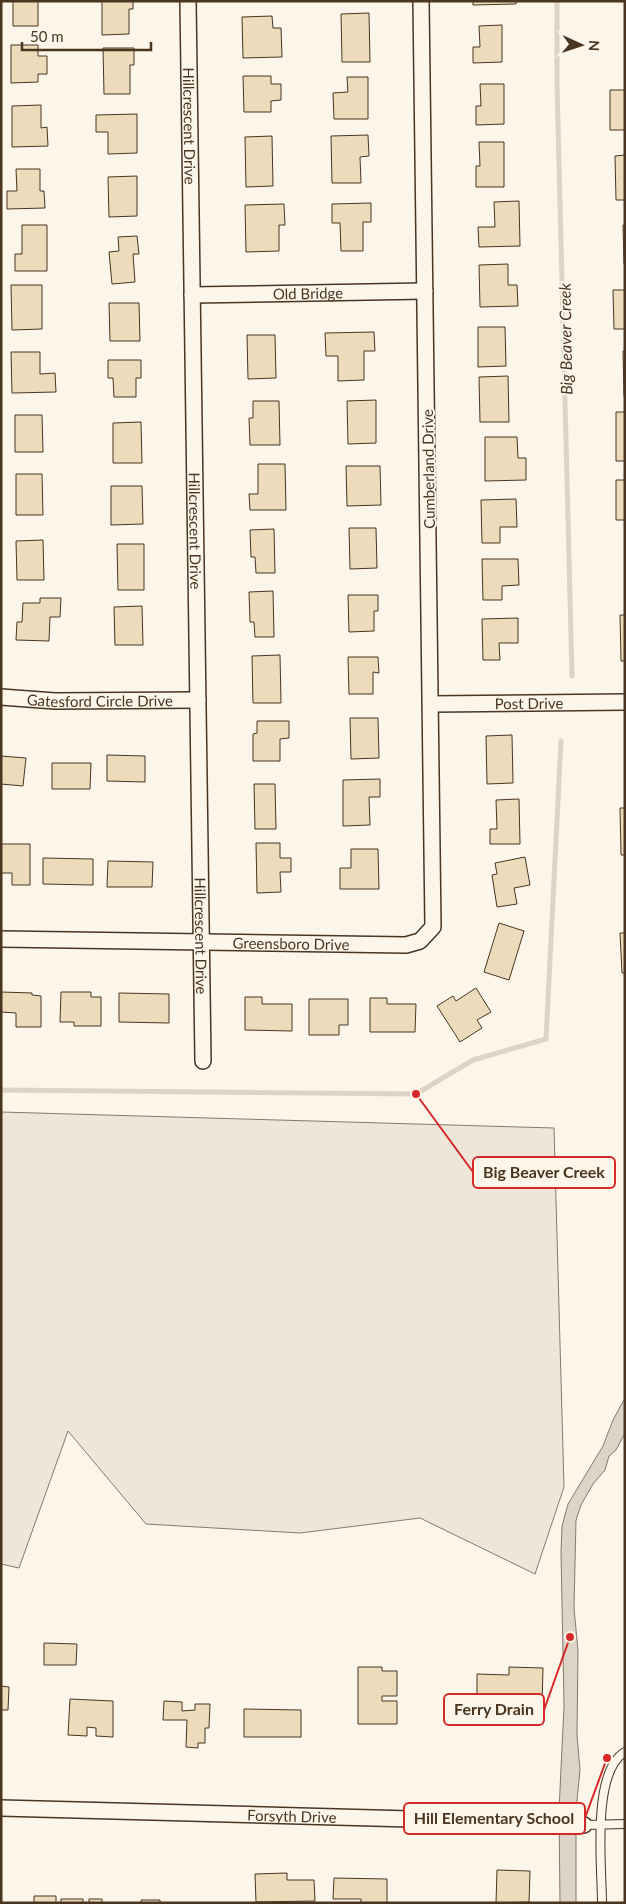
<svg xmlns="http://www.w3.org/2000/svg" width="626" height="1904" viewBox="0 0 626 1904" font-family="Lato,sans-serif">
<style>
.green{fill:#ede6d9;stroke:#887966}
.water{fill:#dcd4c6;stroke:#887966}
.lines{fill:none;stroke-linecap:round;stroke-linejoin:round}
.stream{stroke:#dcd4c6;stroke-width:5}
.building{fill:#ecdcbc;stroke:#4a3520}
.service-casing{stroke:#4a3520;stroke-width:10}
.minor-casing{stroke:#4a3520;stroke-width:18}
.service{stroke:#fbf6e9;stroke-width:8}
.minor{stroke:#fbf6e9;stroke-width:15}
.labels{text-anchor:middle;dominant-baseline:central;stroke-width:4;stroke-linejoin:round;paint-order:stroke}
.street-label{font-size:15px;fill:#4a3520;stroke:#fbf6e9}
.water-label{font-size:16px;font-style:italic;fill:#4a3520;stroke:#fbf6e9}
.leader{fill:none;stroke:#d62828;stroke-width:2}
.callout-dot{fill:#d62828;stroke:#fbf6e9;stroke-width:2}
.callout{fill:#fbf6e9;stroke:#d62828;stroke-width:2}
.callout-label{font-size:16px;text-anchor:middle;font-weight:bold;fill:#4a3520}
</style>
<rect width="100%" height="100%" fill="#fbf6e9"/>
<!-- green -->
<path class="green" d="M1 1112 554 1128 564 1487 535 1574 420 1518 300 1533 146 1524 68 1431 19 1568 1 1564Z"/>
<!-- water -->
<path class="water" d="M625 1398V1433L616 1450 609 1456 605 1470 593 1484 581 1505 576 1520 574 1608 578 1651 577 1735 580 1770 576 1811V1903H560L559 1811 564 1706 561 1552 562 1526 568 1504 603 1446 613 1420Z"/>
<g class="lines">
<!-- stream -->
<path class="stream" d="M557 1V84L572 676
M1 1090 416 1094 473 1060 546 1039 561 741"/>
</g>
<!-- building -->
<path class="building" d="M13 1H38V26H13Z
M102 1H133V9H129V34L102 35Z
M473 1H516V4L473 5Z
M369 13 370 62H342L341 14Z
M272 16 273 28H281L282 57 243 58 242 17Z
M502 25V62L473 63V47H480L479 26Z
M11 45H38V56H47V74H38V82L11 83Z
M103 48H134V65H130V94H104Z
M243 76H271V84H281V100L271 101V112H244Z
M347 77H368V119H334L333 93 348 92Z
M480 84H504V124L476 125V106H481Z
M610 90H625V130H610Z
M41 105V128L47 127 48 146 12 147V106Z
M137 114V153L108 154V132H96V115Z
M368 135 369 156 360 157 361 183H332L331 136Z
M272 136 273 186 246 187 245 137Z
M479 142H504V187H476V166H480Z
M625 155V200H616L615 156Z
M16 169H40V191H44L45 208 7 209V191H17Z
M137 176V216L109 217 108 177Z
M519 201 520 246 479 247 478 227H495L494 202Z
M371 203V222H363V251H341L340 223H332V204Z
M284 204 285 225H279V251L246 252 245 205Z
M22 225H47V271H15V254H22Z
M623 225H625V264H624Z
M137 236 139 254H133L135 282 112 284 109 252 119 251 118 237Z
M508 264V285H517L518 306 480 307 479 265Z
M11 285H42V329L12 330Z
M613 290H625V329H614Z
M109 303H139L140 341H110Z
M478 327H505L506 366 478 367Z
M374 332 375 351H364V380L338 381V356H326L325 333Z
M247 335H275L276 378 248 379Z
M623 351H625V396H624Z
M11 352H40V374L55 373 56 392 12 393Z
M108 360H141V378H136V397H114L113 378H108Z
M508 376 509 422H480L479 377Z
M376 400V443L348 444 347 401Z
M253 401H279L280 445H250L249 418H253Z
M616 412H625V461H616Z
M15 415H42L43 452H15Z
M141 422 142 463H113V423Z
M485 437H517L518 458H526V480L485 481Z
M258 464H285L286 510H250L249 494H258Z
M346 466H380L381 505 347 506Z
M16 474H42L43 515H16Z
M616 480H625V520H616Z
M111 486H142L143 524 111 525Z
M516 499 517 527H500V543H482L481 500Z
M349 528H376L377 568 350 569Z
M274 529 275 573H256L255 557H251L250 530Z
M43 540 44 580H17L16 541Z
M117 544H144V590H118Z
M482 559H518L519 585 502 586V600H483Z
M273 591 274 637H255L254 622H250L249 592Z
M348 595H378V611H374V631L349 632Z
M40 598H61L60 617H50L49 641 16 640 17 622H22L23 603H40Z
M142 606 143 645H115L114 607Z
M620 615H625V661H621Z
M518 618V643H499L500 660H483L482 619Z
M280 655 281 703H253L252 656Z
M348 657H378L379 673 373 672V694H349Z
M350 718H378L379 758 351 759Z
M257 721H289V738L280 739V761H253V734L257 733Z
M512 735 513 783 487 784 486 736Z
M107 755 145 756V782L107 781Z
M1 756 26 758 23 786 1 784Z
M52 763H91L90 789H52Z
M380 779V797H369L370 825 343 826V780Z
M254 784H275L276 829H255Z
M519 799 520 844H490V829H497L496 800Z
M620 808H625V855H621Z
M256 843H280V858H291V872H280L281 892 257 893Z
M1 844H30V885H12V873H1Z
M351 849H378L379 889H340V868H351Z
M525 857 530 885 514 888 517 904 497 907 492 875 497 874 495 863Z
M43 858 93 859V885L43 884Z
M108 861 153 862 152 887H107Z
M499 923 524 931 509 980 484 972Z
M620 933H625V973H622Z
M476 988 491 1012 477 1020 482 1028 460 1042 437 1006 453 996 456 1001Z
M1 992 32 993V995L41 996V1027H16V1013L1 1012Z
M61 992H91V997H101V1026H74V1022H60Z
M119 993 169 994V1023L119 1022Z
M245 997H262V1004H292V1031L245 1030Z
M370 998H387V1004H416L415 1032H370Z
M309 999H348V1025H339V1035H309Z
M44 1643 77 1644 76 1665H44Z
M358 1667H382V1671H397V1696H382V1701H397V1724H358Z
M509 1667 543 1668 542 1706 508 1705 509 1697 477 1696V1674L509 1675Z
M1 1686 9 1687 8 1710H1Z
M70 1699 113 1701V1737L96 1736V1728L87 1727V1736L68 1735Z
M164 1701 182 1702V1711L195 1710V1704H210L209 1728H205V1743H198V1748L186 1747 187 1720H163Z
M244 1709 301 1710V1737H244Z
M497 1870 530 1871 529 1902 496 1903Z
M287 1873V1880H314L315 1901 256 1902 255 1874Z
M334 1878 387 1879V1903H361V1899H333Z
M34 1896H56V1903H34Z
M61 1899H83V1903H61Z
M89 1899H102V1903H89Z
M141 1900H160V1903H141Z"/>
<g class="lines">
<!-- service casing -->
<g class="service-casing">
<path id="service" d="M584 1825 625 1824
M602 1903C602 1867 591 1772 625 1752"/>
</g>
<!-- minor casing -->
<g class="minor-casing">
<g id="minor">
<path id="s1" d="M188 1 203 1061"/>
<path id="s2" d="M192 295 425 291"/>
<path id="s3" d="M1 697 55 701 198 700"/>
<path id="s4" d="M431 704 625 702"/>
<path id="s5" d="M1 939 406 945 420 941 433 927 421 1"/>
<path id="s6" d="M1 1808 484 1821 584 1825"/>
</g>
</g>
<!-- service -->
<use href="#service" class="service"/>
<!-- minor -->
<use href="#minor" class="minor"/>
</g>
<g class="labels">
<!-- street labels -->
<g class="street-label">
<text stroke="none"><textPath href="#s1" startOffset="125">Hillcrescent Drive</textPath></text>
<text stroke="none"><textPath href="#s2" startOffset="116">Old Bridge</textPath></text>
<text transform="translate(428 469) rotate(-91)">Cumberland Drive</text>
<text stroke="none"><textPath href="#s1" startOffset="530">Hillcrescent Drive</textPath></text>
<text stroke="none"><textPath href="#s3" startOffset="99">Gatesford Circle Drive</textPath></text>
<text stroke="none"><textPath href="#s4" startOffset="98">Post Drive</textPath></text>
<text stroke="none"><textPath href="#s1" startOffset="935">Hillcrescent Drive</textPath></text>
<text stroke="none"><textPath href="#s5" startOffset="290">Greensboro Drive</textPath></text>
<text stroke="none"><textPath href="#s6" startOffset="291">Forsyth Drive</textPath></text>
</g>
<!-- water labels -->
<g class="water-label">
<text transform="translate(565 339) rotate(-91)">Big Beaver Creek</text>
</g>
</g>
<!-- callouts -->
<path class="leader" d="M416 1094L473 1172M570 1637L544 1710M607 1758L585 1818"/>
<g class="callout-dot">
<circle cx="416" cy="1094" r="5"/>
<circle cx="570" cy="1637" r="5"/>
<circle cx="607" cy="1758" r="5"/>
</g>
<g class="callout">
<rect x="473" y="1157" width="142" height="31" rx="5"/>
<rect x="444" y="1694" width="100" height="31" rx="5"/>
<rect x="404" y="1803" width="181" height="31" rx="5"/>
</g>
<g class="callout-label">
<text x="544" y="1178">Big Beaver Creek</text>
<text x="494" y="1715">Ferry Drain</text>
<text x="494" y="1824">Hill Elementary School</text>
</g>
<!-- border -->
<rect width="626" height="1904" fill="none" stroke="#4a3520" stroke-width="5"/>
<!-- north arrow -->
<g transform="translate(581 45) rotate(93)" stroke="#fbf6e9" stroke-width="4" paint-order="stroke">
<path d="M0-4L9 19L0 12L-9 19Z" fill="#4a3520"/>
<text y="-8" font-size="14" font-weight="bold" text-anchor="middle" fill="#4a3520">N</text>
</g>
<!-- scale -->
<path d="M22 42v8h129v-8" fill="none" stroke="#4a3520" stroke-width="2.5"/>
<text x="30" y="42" font-size="15" fill="#4a3520" stroke="#fbf6e9" stroke-width="4" paint-order="stroke">50 m</text>
</svg>
